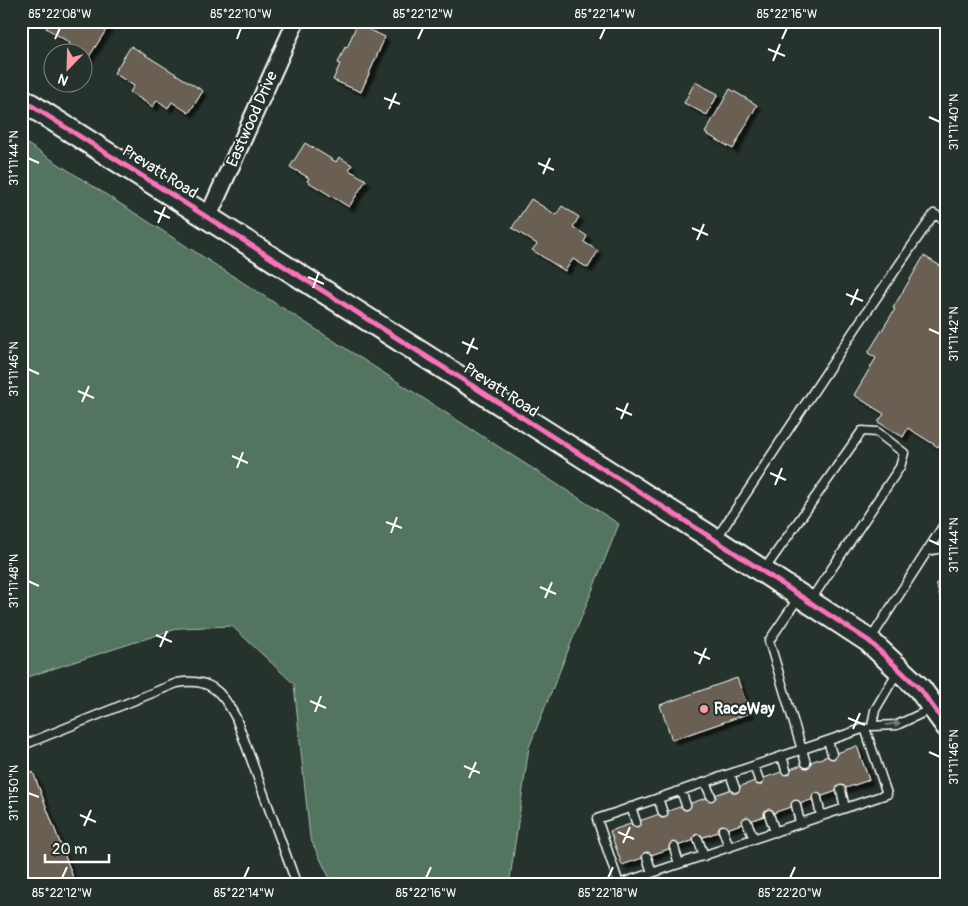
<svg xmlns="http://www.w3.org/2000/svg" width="968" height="906" viewBox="0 0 968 906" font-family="Pangolin,sans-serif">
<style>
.green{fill:#53755f;stroke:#a9baaf}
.building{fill:#695f53;stroke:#fff;filter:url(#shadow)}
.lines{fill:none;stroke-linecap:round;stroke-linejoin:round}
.lane-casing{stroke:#fff;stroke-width:11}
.street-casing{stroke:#fff;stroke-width:20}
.secondary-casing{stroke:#fff;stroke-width:26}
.lane{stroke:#26332d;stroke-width:8}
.street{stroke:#26332d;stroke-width:16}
.secondary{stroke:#26332d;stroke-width:22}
.cycleway-casing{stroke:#26332d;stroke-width:8}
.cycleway{stroke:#fb73b8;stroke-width:5}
.oneway{fill:#727a76}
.ticks{fill:none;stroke:#fff;stroke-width:2}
.poi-dot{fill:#ff9aa2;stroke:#26332d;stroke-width:2}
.labels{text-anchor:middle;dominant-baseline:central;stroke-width:4;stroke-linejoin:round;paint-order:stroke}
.street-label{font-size:16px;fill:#fff;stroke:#26332d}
.poi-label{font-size:16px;font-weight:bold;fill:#fff;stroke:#26332d;text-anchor:start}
.neatline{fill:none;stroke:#fff;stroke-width:2}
.ticks-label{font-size:12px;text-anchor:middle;fill:#fff}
</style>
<defs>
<filter id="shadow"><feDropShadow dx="4.5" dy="4.5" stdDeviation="1" flood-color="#0009"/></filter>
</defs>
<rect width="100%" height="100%" fill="#26332d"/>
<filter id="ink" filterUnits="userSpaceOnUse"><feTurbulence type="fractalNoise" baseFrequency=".02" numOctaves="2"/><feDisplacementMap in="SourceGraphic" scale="10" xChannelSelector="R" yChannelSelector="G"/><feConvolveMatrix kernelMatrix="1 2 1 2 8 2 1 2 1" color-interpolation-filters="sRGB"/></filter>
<g filter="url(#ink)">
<!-- green -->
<path class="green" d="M21 140 619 524 529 747 509 885H333L310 838 294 684 232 626 179 628 21 679Z"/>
<!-- building -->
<path class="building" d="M50 21H107L105 25 108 27 85 63 82 62V52H68L65 50 70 43 46 28Z
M357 24 385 37 361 92 333 80 340 64 338 63 345 47 347 48Z
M131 46 203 91 189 113 172 102 168 108 157 100 153 107 130 92 134 86 114 73Z
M695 82 718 94 707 115 684 103Z
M730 89 757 105 733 149 705 133Z
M305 143 336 162 339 157 352 165 349 170 366 180 349 207 307 181 309 178 290 167Z
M531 199 556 215 562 206 579 217 573 227 587 236 584 242 598 251 588 268 573 259 565 271 532 250 537 244 512 228Z
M924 256 947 270V433L938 447 908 428 903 437 878 422 884 414 854 395 876 358 868 353 895 309 893 308Z
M947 581V623L936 583Z
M737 678 750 713 672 740 660 705Z
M857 746 869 780 622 865 610 831Z
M33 772 76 885H21V777Z"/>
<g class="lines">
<!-- lane casing -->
<g class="lane-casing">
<path id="lane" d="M716 539 857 326 934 214 947 221
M927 551 947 547
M764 570 862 431 877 432 904 453 900 467 810 601
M799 597 769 641 806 763
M870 640 947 520
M898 671 875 710 872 726 897 725 931 709
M865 728 887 794 619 884 597 819Z
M828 741 832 754
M21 746 177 683C209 677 222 691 236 718L297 885
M782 756 786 770
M754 766 759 780
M730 774 735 788
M705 782 711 796
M841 790 845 808
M681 791 686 805
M658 798 663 813
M817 798 821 816
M796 805 800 823
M631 807 636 822
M769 814 775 832
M747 822 754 839
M723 830 729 847
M698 839 704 856
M674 847 679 864
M647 857 652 873"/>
</g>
<!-- street casing -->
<g class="street-casing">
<path id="street" d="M208 217 296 21"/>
</g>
<!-- secondary casing -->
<g class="secondary-casing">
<path id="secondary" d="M21 99 715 540 869 641 920 689 947 726"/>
</g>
<!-- lane -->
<use href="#lane" class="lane"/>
<!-- street -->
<use href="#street" class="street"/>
<!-- secondary -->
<use href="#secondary" class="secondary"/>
<!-- cycleway casing -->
<g class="cycleway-casing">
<path id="cycleway" d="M21 99 715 540 869 641 920 689 947 726"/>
</g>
<!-- cycleway -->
<use href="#cycleway" class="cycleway"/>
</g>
<!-- one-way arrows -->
<defs><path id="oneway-solid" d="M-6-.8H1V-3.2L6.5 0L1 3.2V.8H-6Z" transform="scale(1.25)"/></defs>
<use class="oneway" href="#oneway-solid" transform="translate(893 724) rotate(-7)"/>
</g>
<!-- ticks -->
<path class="ticks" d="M55 39 60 28M237 39 241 28M418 39 423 28M600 39 605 28M782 39 787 28M768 49 785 56M773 61 780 44M384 98 400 104M389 109 396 93M929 117 940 122M28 158 39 163M538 163 554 170M543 174 550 158M154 211 170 218M158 223 165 207M692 228 708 235M697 240 704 224M308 277 324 284M313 288 319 272M846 294 863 301M851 305 858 289M929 329 940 334M462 342 478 349M467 354 474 338M28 369 39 374M78 391 94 398M82 402 89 386M616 408 632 415M621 419 628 403M232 456 248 463M237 468 243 452M770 473 786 480M775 485 782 468M386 522 402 528M391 533 397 517M929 540 940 545M28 581 39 586M540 587 556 594M545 598 552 582M156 635 172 642M160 647 167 631M694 652 710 659M699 664 706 648M310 701 326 708M315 712 321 696M848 718 865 725M853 729 860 713M929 752 940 757M464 766 480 773M469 778 476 762M28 793 39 797M80 815 96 822M84 826 91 810M618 832 634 839M623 843 630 827M62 878 67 867M244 878 249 867M426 878 431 867M608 878 613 867M790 878 795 867"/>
<!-- markers -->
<circle class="poi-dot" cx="704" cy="709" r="5"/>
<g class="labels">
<!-- street labels -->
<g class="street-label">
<text transform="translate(252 119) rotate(-66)">Eastwood Drive</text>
<text transform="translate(160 172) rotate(32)">Prevatt Road</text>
<text transform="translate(501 390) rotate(33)">Prevatt Road</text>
</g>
<!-- poi labels -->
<g class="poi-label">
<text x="714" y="709">RaceWay</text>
</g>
</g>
<!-- margin -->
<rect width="968" height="906" fill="none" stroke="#26332d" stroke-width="55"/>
<!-- north arrow -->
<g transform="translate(68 68) rotate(203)"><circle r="24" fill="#26332d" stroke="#7d8581"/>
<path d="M0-4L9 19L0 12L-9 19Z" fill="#ff9aa2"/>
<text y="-8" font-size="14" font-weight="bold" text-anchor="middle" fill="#ffffff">N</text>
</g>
<!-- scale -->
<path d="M45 854v8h64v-8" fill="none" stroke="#ffffff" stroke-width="2.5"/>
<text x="52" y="854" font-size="15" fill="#ffffff" stroke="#26332d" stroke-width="4" paint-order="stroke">20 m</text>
<rect x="28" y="28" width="912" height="850" class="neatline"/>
<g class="ticks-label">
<text x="60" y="18">85°22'08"W</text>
<text x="241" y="18">85°22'10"W</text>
<text x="423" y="18">85°22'12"W</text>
<text x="605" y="18">85°22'14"W</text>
<text x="787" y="18">85°22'16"W</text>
<text transform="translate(954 122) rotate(-90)" y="4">31°11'40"N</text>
<text transform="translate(14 158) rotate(-90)" y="4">31°11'44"N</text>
<text transform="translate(954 334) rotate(-90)" y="4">31°11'42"N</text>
<text transform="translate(14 369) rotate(-90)" y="4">31°11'46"N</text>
<text transform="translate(954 545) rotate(-90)" y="4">31°11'44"N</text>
<text transform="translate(14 581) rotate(-90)" y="4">31°11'48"N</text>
<text transform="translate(954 757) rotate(-90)" y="4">31°11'46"N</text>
<text transform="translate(14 793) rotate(-90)" y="4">31°11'50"N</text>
<text x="62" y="897">85°22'12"W</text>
<text x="244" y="897">85°22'14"W</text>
<text x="426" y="897">85°22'16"W</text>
<text x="608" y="897">85°22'18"W</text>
<text x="790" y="897">85°22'20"W</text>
</g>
</svg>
